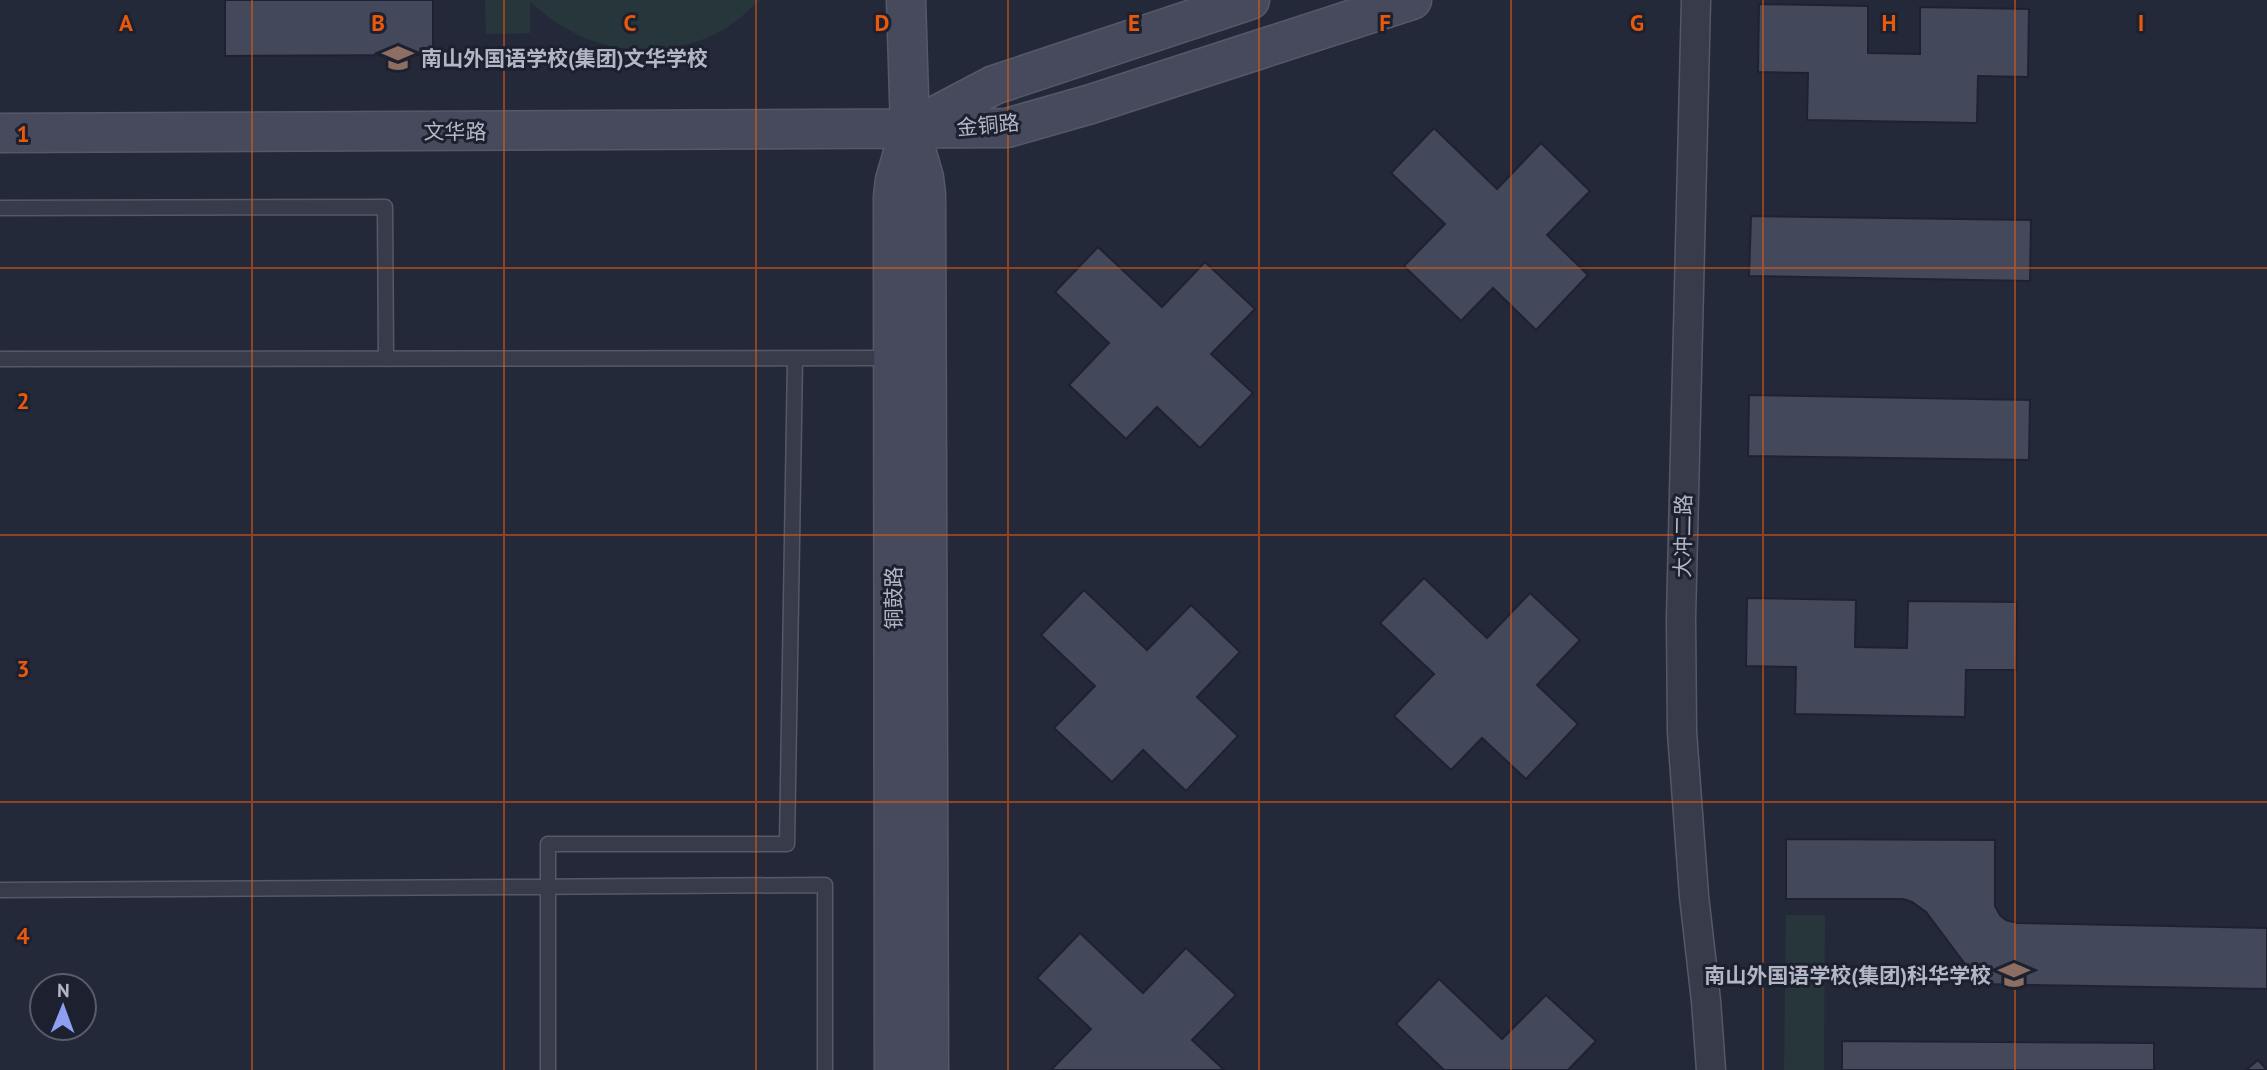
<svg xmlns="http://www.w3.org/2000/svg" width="2267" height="1070" viewBox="0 0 2267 1070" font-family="'PT Sans','Noto Sans SC',sans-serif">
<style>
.garden{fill:#27363b}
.building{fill:#43485b;stroke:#1e2230;stroke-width:2}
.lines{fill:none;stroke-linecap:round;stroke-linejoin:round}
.lane-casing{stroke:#555967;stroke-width:17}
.street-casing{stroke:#555967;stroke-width:31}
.secondary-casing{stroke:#555967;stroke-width:41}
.lane{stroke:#373b4a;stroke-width:14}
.street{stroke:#373b4a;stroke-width:28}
.secondary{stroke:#464a5c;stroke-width:38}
.grid{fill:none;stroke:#e8590c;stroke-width:2;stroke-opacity:0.55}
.labels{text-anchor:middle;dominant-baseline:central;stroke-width:6;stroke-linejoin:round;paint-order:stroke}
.poi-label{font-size:21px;font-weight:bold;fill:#b2b6c5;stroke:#1d202e;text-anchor:start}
.street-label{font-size:21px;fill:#b2b6c5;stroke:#1d202e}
.grid-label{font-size:23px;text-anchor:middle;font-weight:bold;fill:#e8590c;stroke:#1d202e;stroke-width:6;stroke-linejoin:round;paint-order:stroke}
</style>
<rect width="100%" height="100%" fill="#242939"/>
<!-- garden -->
<path class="garden" d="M485 0H760C746 13 731 27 713 35 668 56 612 55 569 30 555 23 542 12 530 2V33L486 34Z
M1786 915H1825L1824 1070H1784Z"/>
<!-- building -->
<path class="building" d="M225 0H433V55L225 56Z
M1759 4 1868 6V53L1920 54V7L2029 9 2028 77 1978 76 1977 123 1807 120 1808 73 1758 72Z
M1434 128 1497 189 1541 143 1590 191 1547 235 1588 275 1536 330 1493 288 1461 321 1404 266 1445 224 1391 173Z
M1751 216 2031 220 2030 281 1749 276Z
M1098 247 1162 307 1205 262 1255 309 1211 354 1253 393 1200 448 1157 407 1126 439 1069 385 1109 343 1055 292Z
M1749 395 2030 400 2029 460 1748 456Z
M1424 578 1487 638 1530 593 1580 640 1537 685 1578 724 1526 779 1482 738 1451 770 1394 716 1434 674 1380 623Z
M1084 590 1147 650 1191 605 1240 652 1197 697 1238 736 1186 791 1143 750 1112 782 1054 728 1095 686 1041 635Z
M1747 598 1856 600 1855 647 1907 648 1908 601 2017 602 2016 670H1966L1965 717 1795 714 1796 667 1746 666Z
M1786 839 1995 840V906L2000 915 2006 920 2017 923 2267 928V989L1980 984 1926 912 1912 902 1903 899H1786Z
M1080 933 1143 993 1186 948 1236 995 1192 1040 1224 1070H1051L1091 1029 1037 978Z
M1439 979 1502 1039 1546 995 1596 1041 1568 1070H1444L1396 1024Z
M1842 1041 2154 1043V1070H1842Z
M2258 1060 2267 1070H2246Z"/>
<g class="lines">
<!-- lane casing -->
<g class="lane-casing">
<path id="lane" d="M0 208 385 207 386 359
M0 359 891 358
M0 890 825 885V1070
M548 1070V844H787L795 359"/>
</g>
<!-- street casing -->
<g class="street-casing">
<path id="street" d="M1696 0 1681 618 1682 732 1694 896 1706 1001 1711 1070"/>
</g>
<!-- secondary casing -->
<g class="secondary-casing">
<path id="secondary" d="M906 0 910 129 924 178 926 195 929 1070
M916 126 994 85 1250 0
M0 133 1007 128 1091 104 1412 0
M894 1070 893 197 895 180 910 129"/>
</g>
<!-- lane -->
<use href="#lane" class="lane"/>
<!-- street -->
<use href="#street" class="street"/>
<!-- secondary -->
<use href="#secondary" class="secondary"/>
</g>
<!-- grid -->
<path class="grid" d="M252 0V1070M504 0V1070M756 0V1070M1008 0V1070M1259 0V1070M1511 0V1070M1763 0V1070M2015 0V1070M0 268H2267M0 535H2267M0 802H2267"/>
<!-- icons -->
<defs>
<g id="school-bare" transform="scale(2.415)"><path d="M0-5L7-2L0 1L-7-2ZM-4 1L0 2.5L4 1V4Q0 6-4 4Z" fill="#8d6e63" stroke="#1d202e" stroke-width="2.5" paint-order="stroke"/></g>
</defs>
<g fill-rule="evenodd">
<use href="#school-bare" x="398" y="58"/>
<use href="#school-bare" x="2014" y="975"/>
</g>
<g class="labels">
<!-- poi labels -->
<g class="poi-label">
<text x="421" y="58">南山外国语学校(集团)文华学校</text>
<text x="1991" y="975" text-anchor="end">南山外国语学校(集团)科华学校</text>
</g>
<!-- street labels -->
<g class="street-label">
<text transform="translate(988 125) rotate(-5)">金铜路</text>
<text x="455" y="131">文华路</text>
<text transform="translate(1683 536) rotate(-89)">大冲二路</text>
<text transform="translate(893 598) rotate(-90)">铜鼓路</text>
</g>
</g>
<g class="grid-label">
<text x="126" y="31">A</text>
<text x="378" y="31">B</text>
<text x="630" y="31">C</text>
<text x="882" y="31">D</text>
<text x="1134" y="31">E</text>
<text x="1385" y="31">F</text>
<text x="1637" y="31">G</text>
<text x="1889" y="31">H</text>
<text x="2141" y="31">I</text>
<text x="23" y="142">1</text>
<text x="23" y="409">2</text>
<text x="23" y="677">3</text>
<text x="23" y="944">4</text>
</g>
<!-- north arrow -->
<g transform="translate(63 1007) rotate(1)"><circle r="33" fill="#1d202e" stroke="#595c6a" stroke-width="2"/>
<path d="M0-5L12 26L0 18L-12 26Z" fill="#8d9ff0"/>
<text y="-10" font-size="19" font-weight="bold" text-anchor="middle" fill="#b2b6c5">N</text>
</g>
</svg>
